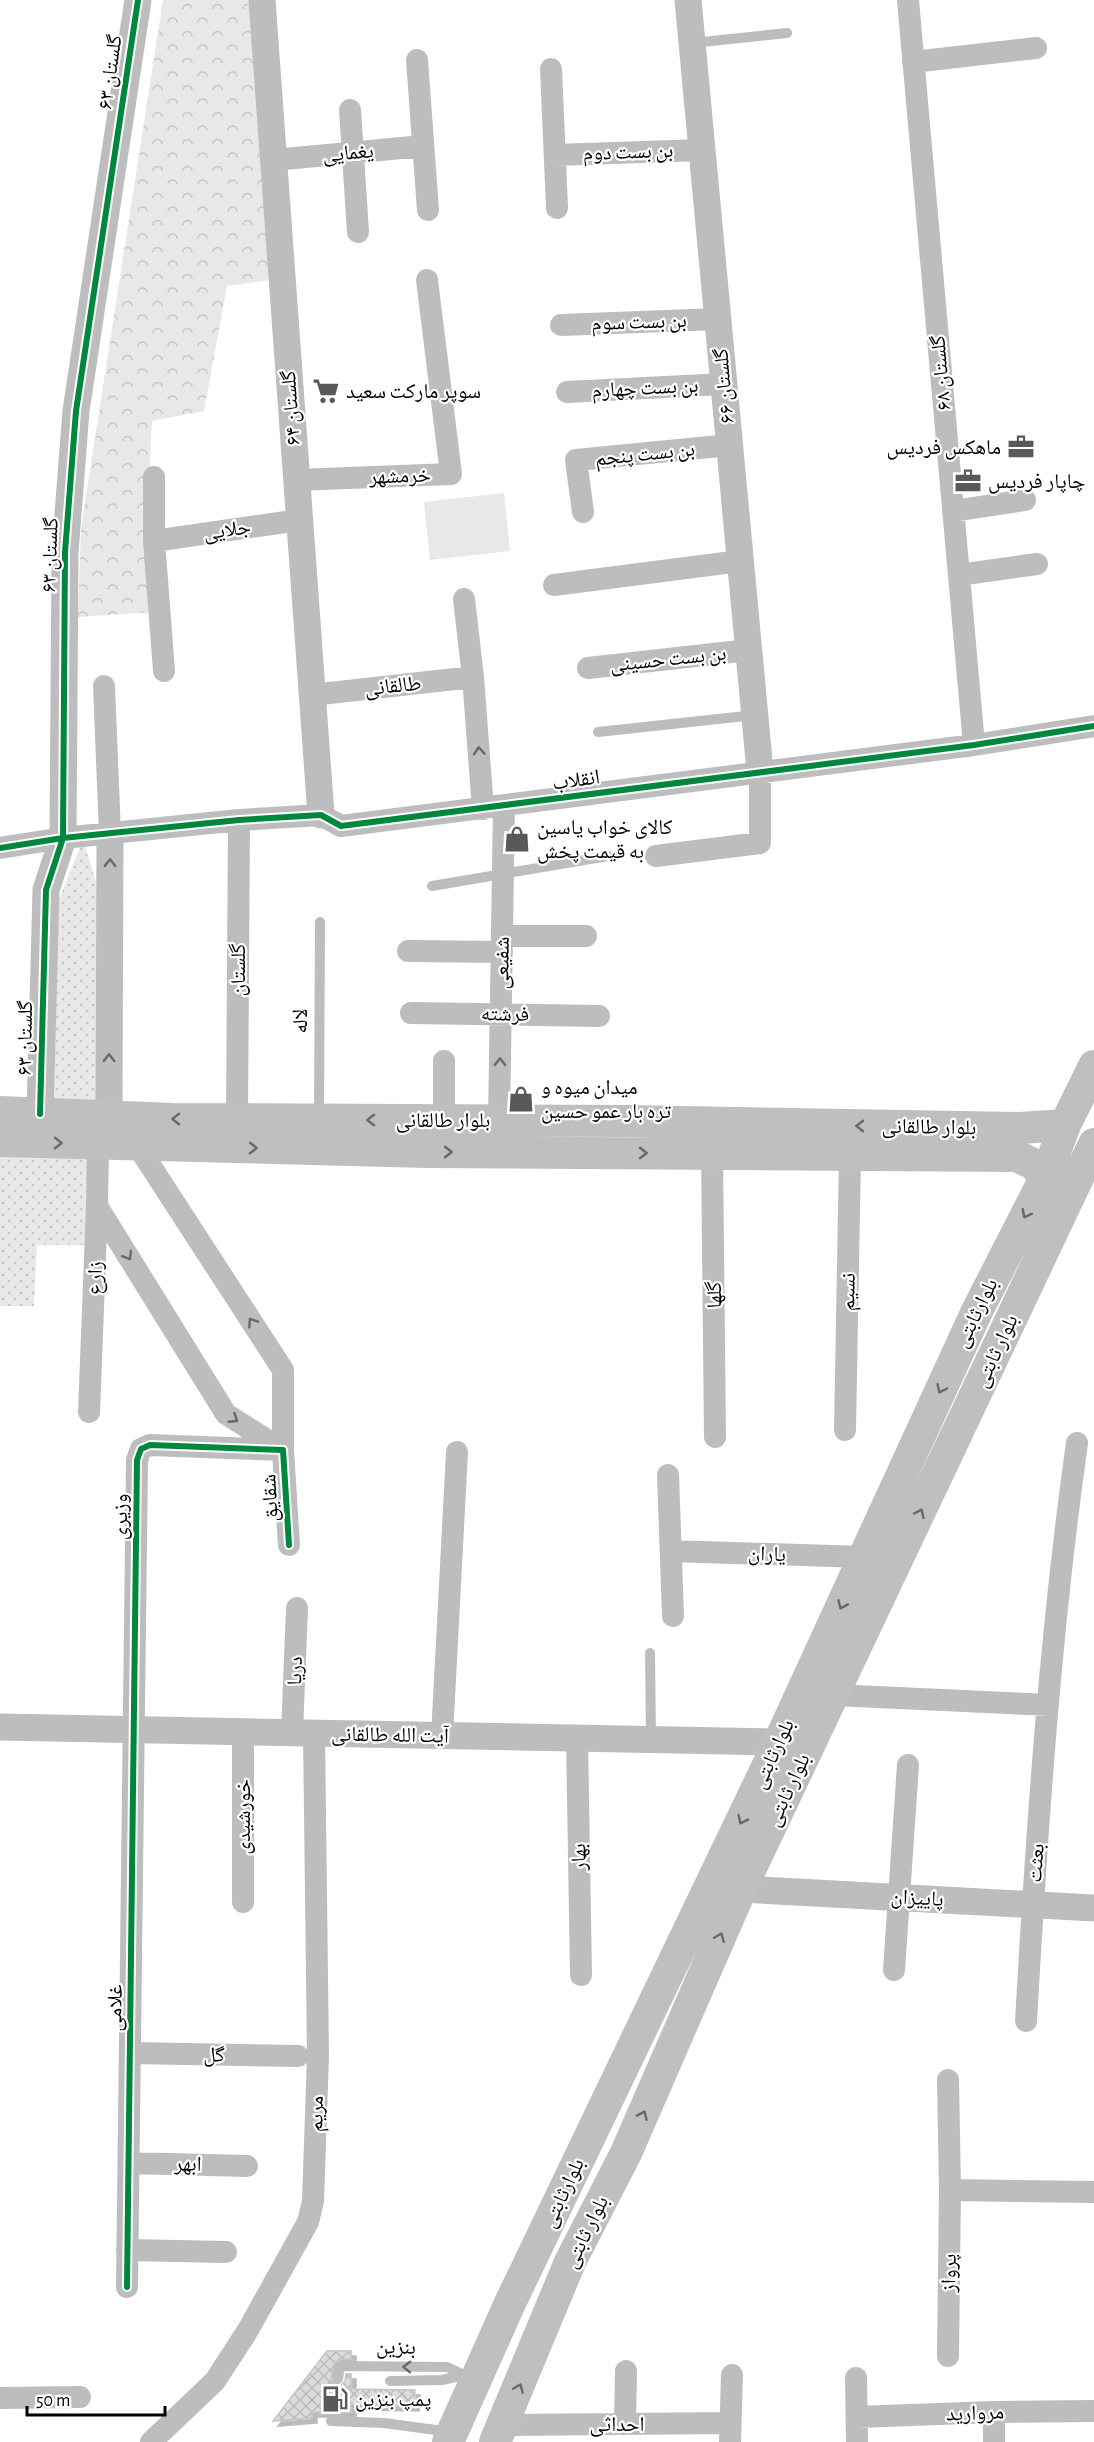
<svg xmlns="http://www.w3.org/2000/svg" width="1094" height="2442" viewBox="0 0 1094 2442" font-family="'Alegreya Sans','Noto Naskh Arabic',sans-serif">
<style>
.forest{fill:url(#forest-crowns)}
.park{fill:url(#park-dots)}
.garden{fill:#e8e8e8}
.building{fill:url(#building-cross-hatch);stroke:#c4c4c4;stroke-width:1.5;filter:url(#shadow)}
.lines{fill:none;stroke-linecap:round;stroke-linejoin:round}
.service{stroke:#bdbdbd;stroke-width:10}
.minor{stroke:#bdbdbd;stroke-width:22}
.tertiary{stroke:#bdbdbd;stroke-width:27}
.secondary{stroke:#bfbfbf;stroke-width:32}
.cycleway-casing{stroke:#fff;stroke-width:10}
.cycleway{stroke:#00873e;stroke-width:6}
.oneway{stroke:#686868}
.oneway2{stroke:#696969}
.labels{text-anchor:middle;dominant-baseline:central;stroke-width:4.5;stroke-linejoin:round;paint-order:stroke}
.street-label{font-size:21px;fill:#000;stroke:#fff}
.poi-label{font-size:21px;fill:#000;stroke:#fff;text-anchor:start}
</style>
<defs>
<pattern id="forest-crowns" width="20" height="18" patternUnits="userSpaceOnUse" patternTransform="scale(1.5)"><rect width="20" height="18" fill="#e8e8e8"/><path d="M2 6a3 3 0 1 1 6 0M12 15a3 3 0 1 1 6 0" fill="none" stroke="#c5c5c5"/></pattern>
<pattern id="park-dots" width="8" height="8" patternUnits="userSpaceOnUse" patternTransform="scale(1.5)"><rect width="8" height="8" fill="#e8e8e8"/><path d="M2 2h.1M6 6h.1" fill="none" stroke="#c5c5c5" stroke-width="1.8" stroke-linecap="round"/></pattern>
<pattern id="building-cross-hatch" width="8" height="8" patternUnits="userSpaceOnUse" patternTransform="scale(1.5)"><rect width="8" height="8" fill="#dcdcdc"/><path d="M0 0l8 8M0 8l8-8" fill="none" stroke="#bbb"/></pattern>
<filter id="shadow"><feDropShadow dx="5" dy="5" stdDeviation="0" flood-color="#0004"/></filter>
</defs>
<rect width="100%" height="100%" fill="#fff"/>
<!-- forest -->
<path class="forest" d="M163 0H254L279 279 227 286 204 411 152 421 147 525 154 612 78 617 81 528Z"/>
<!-- park -->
<path class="park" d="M83 840 102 901 99 1107 48 1105 57 904Z
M0 1153 93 1155 90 1245H37L34 1306H0Z"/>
<!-- garden -->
<path class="garden" d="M504 493 510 551 430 560 424 502Z"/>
<!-- building -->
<path class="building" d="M327 2351H351V2359H340L334 2362 331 2378 334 2385 341 2386 345 2381 346 2374H351V2389L415 2390 414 2406 351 2405V2412H312V2418L273 2421Z"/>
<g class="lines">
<!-- service -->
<path class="service" d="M692 43 787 33
M598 732 755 715
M432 886 608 856
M319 1116 320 922
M650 1653 651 1740
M338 2379 340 2366 447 2367 464 2375
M390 2381 442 2380 464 2375
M331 2421 384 2423 436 2430 447 2440"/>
<!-- minor -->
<path class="minor" d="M908 0 974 745
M417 60 428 210
M913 62 1036 48
M551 69 557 208
M350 110 358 232
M555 155 702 150
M274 160 423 146
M561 325 718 319
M567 392 724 384
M154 477V541L164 671
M297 480 451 474 427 280
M953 511 1025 500
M583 512 576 460 730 445
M154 541 299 520
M959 575 1037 564
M554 585 740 561
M464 599 473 677 483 809
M588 668 749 650
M104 686 110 834
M312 695 473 677
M0 848 63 838 239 820 321 815 341 826 974 745 1094 726
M656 856 760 843V771
M502 936H586
M408 951 502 952
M411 1013 599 1016
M237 1119 239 820
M444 1120V1061
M499 1120 504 806
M712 1154 715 1437
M97 1206 226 1414 283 1450V1370L137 1145
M89 1412 97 1206 98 1144
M845 1430 850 1155
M668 1475 673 1616
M671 1551 864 1557
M834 1695 1048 1705
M243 1732V1902
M292 1733 297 1608
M442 1736 457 1452
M577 1738 581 1975
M894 1970 908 1765
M1026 2021C1037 1828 1050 1634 1077 1443
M130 2053 298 2056
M129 2163 247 2166
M950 2190 1094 2192
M127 2250 226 2252
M127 2287 137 1460 141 1449 150 1445 283 1450 289 1545
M948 2356 950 2190 948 2080
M856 2378 857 2442
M0 2398 80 2397
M994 2412V2442
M857 2417 994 2412 1094 2411
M625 2424 626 2371
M504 2425 730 2423
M151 2442 215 2381 248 2330 308 2222 313 2201 318 2056 314 1733
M730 2442 732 2375"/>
<!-- tertiary -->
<path class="tertiary" d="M262 0 321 815
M688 0 760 771
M40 1114 46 890 63 838 65 552 76 411 138 0
M109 1116 110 834
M1 1727 779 1742
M741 1889 1094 1908"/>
<!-- secondary -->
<path class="secondary" d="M0 1112 173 1119 629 1121 1020 1128 1065 1125
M0 1141 428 1152 1017 1156 1033 1164 1046 1176
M448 2442 510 2303 779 1742 977 1311 1046 1176 1065 1125 1094 1066
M495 2442 570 2262 626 2153 741 1889 1094 1144"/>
<!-- cycleway casing -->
<g class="cycleway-casing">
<path id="cycleway" d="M0 848 63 838 239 820 321 815 341 826 974 745 1094 726
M40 1114 46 890 63 838 65 552 76 411 138 0
M127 2287 137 1460 141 1449 150 1445 283 1450 289 1545"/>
</g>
<!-- cycleway -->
<use href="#cycleway" class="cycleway"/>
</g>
<!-- one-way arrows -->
<defs><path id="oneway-chevron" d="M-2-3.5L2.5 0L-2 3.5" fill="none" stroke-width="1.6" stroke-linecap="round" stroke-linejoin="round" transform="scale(1.5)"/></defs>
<g class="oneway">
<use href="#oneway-chevron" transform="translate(479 751) rotate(-94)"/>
<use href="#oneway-chevron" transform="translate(110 863) rotate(-90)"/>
<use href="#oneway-chevron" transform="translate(109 1058) rotate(-90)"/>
<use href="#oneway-chevron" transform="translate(500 1062) rotate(-89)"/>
<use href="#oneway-chevron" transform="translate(128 1256) rotate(58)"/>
<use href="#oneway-chevron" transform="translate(252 1322) rotate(-123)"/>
<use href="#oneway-chevron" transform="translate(234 1419) rotate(33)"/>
<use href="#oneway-chevron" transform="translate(407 2367) rotate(-179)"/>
</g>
<g class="oneway2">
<use href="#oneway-chevron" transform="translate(176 1119) rotate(-179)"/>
<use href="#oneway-chevron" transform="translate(371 1120) rotate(-180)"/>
<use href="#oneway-chevron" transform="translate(860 1126) rotate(-179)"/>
<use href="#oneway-chevron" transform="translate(58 1143) rotate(1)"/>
<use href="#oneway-chevron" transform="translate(253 1148) rotate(1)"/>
<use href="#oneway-chevron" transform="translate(448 1152)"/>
<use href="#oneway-chevron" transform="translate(643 1153)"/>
<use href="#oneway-chevron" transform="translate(1026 1214) rotate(117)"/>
<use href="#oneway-chevron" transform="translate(941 1389) rotate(115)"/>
<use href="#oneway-chevron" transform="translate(920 1513) rotate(-65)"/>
<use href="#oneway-chevron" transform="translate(842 1605) rotate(114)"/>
<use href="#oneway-chevron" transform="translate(742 1820) rotate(116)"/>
<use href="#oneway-chevron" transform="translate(720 1937) rotate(-67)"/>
<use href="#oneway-chevron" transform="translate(643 2115) rotate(-66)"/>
<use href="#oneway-chevron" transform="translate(519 2388) rotate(-68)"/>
</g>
<!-- icons -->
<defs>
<g id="supermarket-bare" transform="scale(2.07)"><path d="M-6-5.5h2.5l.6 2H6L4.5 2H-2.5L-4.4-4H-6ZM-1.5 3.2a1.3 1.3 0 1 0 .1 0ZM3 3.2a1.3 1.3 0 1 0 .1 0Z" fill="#595959" stroke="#fff" stroke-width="2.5" paint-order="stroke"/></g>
<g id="office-bare" transform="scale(2.07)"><path d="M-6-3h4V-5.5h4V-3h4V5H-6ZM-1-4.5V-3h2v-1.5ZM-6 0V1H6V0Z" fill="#595959" stroke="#fff" stroke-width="2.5" paint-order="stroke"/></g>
<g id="shop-bare" transform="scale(2.07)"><path d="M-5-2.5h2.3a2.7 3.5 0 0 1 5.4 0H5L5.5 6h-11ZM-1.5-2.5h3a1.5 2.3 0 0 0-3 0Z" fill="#595959" stroke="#fff" stroke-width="2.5" paint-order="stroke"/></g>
<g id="fuel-bare" transform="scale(2.07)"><path d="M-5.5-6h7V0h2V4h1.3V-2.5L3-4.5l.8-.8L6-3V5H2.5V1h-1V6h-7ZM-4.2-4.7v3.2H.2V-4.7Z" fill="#595959" stroke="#fff" stroke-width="2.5" paint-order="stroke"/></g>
</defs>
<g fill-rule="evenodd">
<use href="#supermarket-bare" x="326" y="391"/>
<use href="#office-bare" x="1021" y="447"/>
<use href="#office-bare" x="968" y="481"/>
<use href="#shop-bare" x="517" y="839"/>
<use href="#shop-bare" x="521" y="1099"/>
<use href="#fuel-bare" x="335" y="2399"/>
</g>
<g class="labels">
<!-- street labels -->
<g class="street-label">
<text transform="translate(110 72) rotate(-82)">گلستان ۶۳</text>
<text transform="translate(628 152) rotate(-2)">بن بست دوم</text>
<text transform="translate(348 153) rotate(-5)">یغمایی</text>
<text transform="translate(639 322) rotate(-2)">بن بست سوم</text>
<text transform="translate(941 373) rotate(-95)">گلستان ۶۸</text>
<text transform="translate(724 386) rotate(-95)">گلستان ۶۶</text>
<text transform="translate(645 388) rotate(-3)">بن بست چهارم</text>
<text transform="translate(291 408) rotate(-94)">گلستان ۶۴</text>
<text transform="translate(645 454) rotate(-6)">بن بست پنجم</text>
<text transform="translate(400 476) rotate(-2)">خرمشهر</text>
<text transform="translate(227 530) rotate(-8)">جلایی</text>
<text transform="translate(50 555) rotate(-88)">گلستان ۶۳</text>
<text transform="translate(668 659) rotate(-6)">بن بست حسینی</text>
<text transform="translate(393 686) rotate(-6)">طالقانی</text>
<text transform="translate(576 780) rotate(-8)">انقلاب</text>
<text transform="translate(502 963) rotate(-89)">شفیعی</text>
<text transform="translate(238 970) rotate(-90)">گلستان</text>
<text transform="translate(505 1014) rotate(1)">فرشته</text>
<text transform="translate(300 1021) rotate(-90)">لاله</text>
<text transform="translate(25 1038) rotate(-89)">گلستان ۶۳</text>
<text x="443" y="1120">بلوار طالقانی</text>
<text transform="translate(929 1127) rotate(1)">بلوار طالقانی</text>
<text transform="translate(95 1278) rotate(-88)">زارع</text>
<text transform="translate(848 1292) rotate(-89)">نسیم</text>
<text transform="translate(714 1295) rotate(-90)">گلها</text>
<text transform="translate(976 1313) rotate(-64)">بلوارثابتی</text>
<text transform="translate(996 1351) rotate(-65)">بلوار ثابتی</text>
<text transform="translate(270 1498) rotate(-93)">شقایق</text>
<text transform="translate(120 1517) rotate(-90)">وزیری</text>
<text transform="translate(767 1554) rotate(2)">یاران</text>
<text transform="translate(295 1671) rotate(-88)">دریا</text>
<text transform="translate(390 1735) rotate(1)">آیت الله طالقانی</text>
<text transform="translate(773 1754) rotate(-65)">بلوارثابتی</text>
<text transform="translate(788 1790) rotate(-65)">بلوار ثابتی</text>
<text transform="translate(243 1817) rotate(-90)">خورشیدی</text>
<text transform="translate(579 1857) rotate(-91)">بهار</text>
<text transform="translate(1036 1863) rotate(-86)">بعثت</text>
<text transform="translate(917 1898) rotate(3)">پاییزان</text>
<text transform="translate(115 2008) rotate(-89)">غلامی</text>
<text transform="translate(214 2055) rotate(1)">گل</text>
<text transform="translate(316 2114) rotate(-89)">مریم</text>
<text transform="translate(188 2164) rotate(1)">ابهر</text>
<text transform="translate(563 2193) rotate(-65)">بلوارثابتی</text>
<text transform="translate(586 2232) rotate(-64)">بلوار ثابتی</text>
<text transform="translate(949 2273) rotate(-89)">پرواز</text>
<text transform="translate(396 2347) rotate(1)">بنزین</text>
<text transform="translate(975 2413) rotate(-2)">مروارید</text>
<text x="617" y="2424">احداثی</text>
</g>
<!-- poi labels -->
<g class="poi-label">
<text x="346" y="391">سوپر مارکت سعید</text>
<text x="1001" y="447" text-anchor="end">ماهکس فردیس</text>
<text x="988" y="481">چاپار فردیس</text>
<text x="537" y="827">کالای خواب یاسین<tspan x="537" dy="24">به قیمت پخش</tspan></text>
<text x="541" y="1087">میدان میوه و<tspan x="541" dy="24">تره بار عمو حسین</tspan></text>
<text x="355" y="2399">پمپ بنزین</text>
</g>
</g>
<!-- scale -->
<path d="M27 2406v9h138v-9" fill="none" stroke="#000000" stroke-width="3"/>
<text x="36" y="2406" font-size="18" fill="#000000" stroke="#ffffff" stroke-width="4.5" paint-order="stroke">50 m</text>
</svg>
